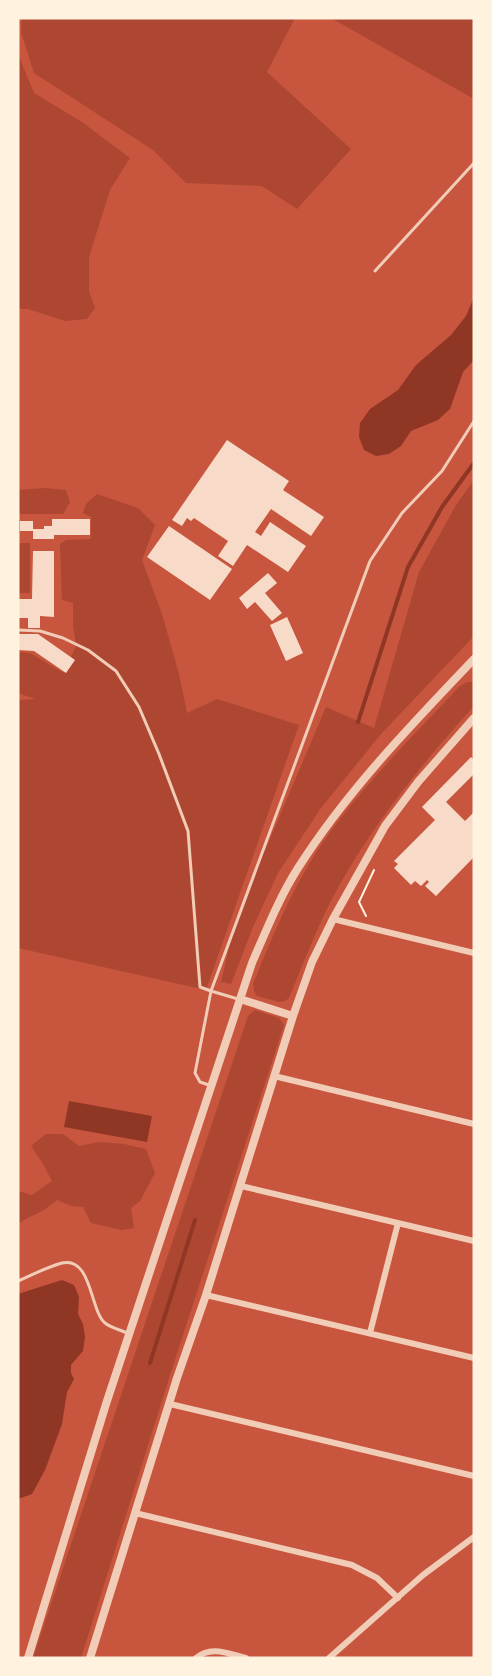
<svg xmlns="http://www.w3.org/2000/svg" width="492" height="1676" viewBox="0 0 492 1676" font-family="Figtree,sans-serif">
<style>
.green{fill:#ae4732}
.water{fill:#8f3625}
.lines{fill:none;stroke-linecap:round;stroke-linejoin:round}
.stream{stroke:#8f3625;stroke-width:4}
.building{fill:#f7dbc8}
.path{stroke:#fff3e0;stroke-width:2}
.service{stroke:#f1ccb7;stroke-width:3}
.minor{stroke:#f1ccb7;stroke-width:6}
.tertiary{stroke:#f1ccb7;stroke-width:8}
</style>
<rect width="100%" height="100%" fill="#c8553d"/>
<!-- green -->
<path class="green" d="M22 18H295L267 72 351 149 297 209 262 186 186 183 153 150 34 73 21 32Z
M331 18H474V99Z
M18 54 34 93 82 122 130 158 110 190 89 257V291L95 308 87 319 65 321 28 309H18Z
M474 480V636L381 734 321 808 278 873 253 927 231 984 221 982 235 921 326 707 374 728 419 572 456 505Z
M45 488 66 490 70 502 63 514H18V490Z
M97 494 138 508 155 525 142 560 162 614 179 674 187 713 217 699 299 725 206 990 18 948V700L35 699 18 693V652L30 653 64 673 76 646 73 626V603L62 600 60 544 66 540 91 539V517L83 513 86 504Z
M18 543H30V593H18Z
M467 682H474V706C421 765 370 827 333 897 316 929 303 965 289 998L285 1001 279 1002 257 996 254 991 253 984C272 937 291 891 319 848 359 789 411 738 460 686Z
M255 1010 279 1018 284 1025 172 1369 81 1658H33L248 1016Z
M46 1134H63L79 1146 99 1142 124 1144 146 1149 155 1173 140 1201 131 1208 134 1228 122 1230 91 1223 83 1207 71 1206 57 1200 44 1210 18 1223V1191L32 1195 52 1181 42 1162 31 1146Z"/>
<!-- water -->
<path class="water" d="M474 297V360L463 372 450 409 438 420 411 431 401 446 389 454 376 456 364 450 359 437 360 423 370 409 398 390 416 365 451 335 466 316Z
M69 1101 152 1116 147 1142 64 1127Z
M62 1280 74 1285 79 1297 78 1314 83 1324 85 1337 83 1351 71 1365V1373L74 1379 67 1392 62 1424 45 1470 32 1494 18 1499V1294Z"/>
<g class="lines">
<!-- stream -->
<path class="stream" d="M358 722 408 567 442 507 474 463
M150 1363 195 1220"/>
</g>
<!-- building -->
<path class="building" d="M227 440 289 481 283 490 324 517 311 536 271 509 255 532 261 536 270 522 306 546 288 572 247 545 233 566 218 556 228 541 194 518 191 521 187 518 182 526 172 520Z
M52 519H90V535H54V539H33V531H20V521H33V529H44V526H52Z
M169 526 232 569 210 600 147 557Z
M33 551H54V617L40 616V628H28V618H18V599H32Z
M268 573 277 583 265 593 282 613 272 621 255 602 247 609 239 598Z
M287 617 303 653 286 661 270 625Z
M18 634H38L75 660 66 673 34 651 18 650Z
M471 757 474 760V774L446 802 465 821 474 812V857L436 896 425 886 429 882 427 880 421 886 415 881 411 885 394 868 398 864 394 861 435 820 422 807Z"/>
<g class="lines">
<!-- path -->
<path class="path" d="M366 916 359 902 374 870"/>
<!-- service -->
<path class="service" d="M375 271 474 163
M18 630 40 631 63 638 88 650 116 671 139 707 159 754 188 831 200 987 211 991 195 1073 200 1082 209 1085
M238 999 211 991 370 561 402 513 442 471 474 421
M18 1281C32 1275 47 1267 62 1263 92 1256 90 1311 105 1323 111 1328 121 1330 127 1333"/>
<!-- minor -->
<path class="minor" d="M333 919 474 953
M274 1076 474 1124
M241 1186 474 1241
M206 1295 474 1358
M370 1333 398 1223
M170 1404 474 1476
M135 1513 352 1565 377 1578 398 1598
M196 1658C211 1645 229 1654 246 1658
M329 1658 423 1575 474 1537"/>
<!-- tertiary -->
<path class="tertiary" d="M240 999 293 1016
M28 1658 106 1404 252 963C266 931 279 898 298 868 347 791 411 725 474 659
M90 1658 177 1378 206 1295 293 1016 312 962 333 919 385 826 418 782 474 718"/>
</g>
<!-- border -->
<rect width="492" height="1676" fill="none" stroke="#fff3e0" stroke-width="39"/>
</svg>
